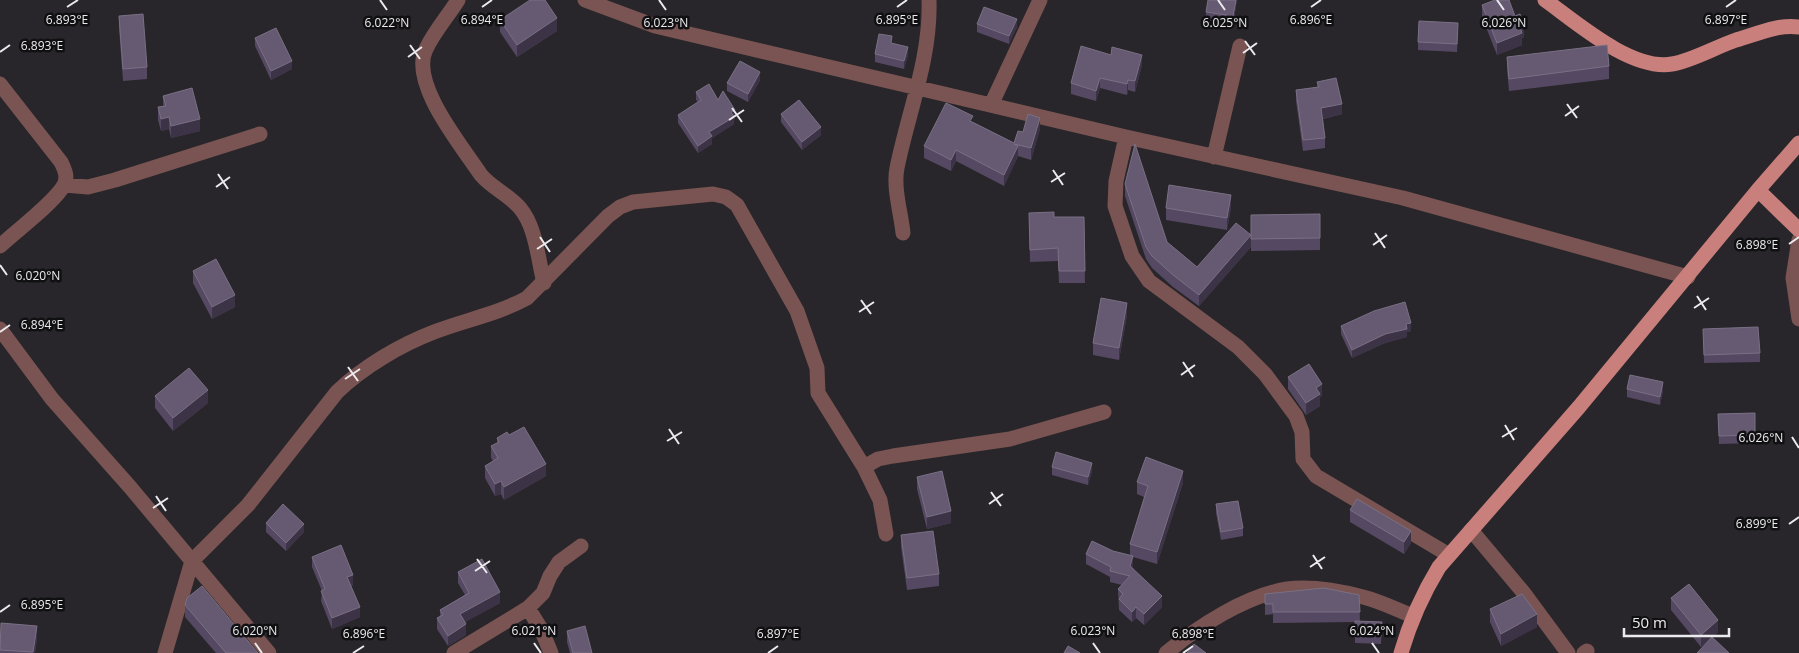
<svg xmlns="http://www.w3.org/2000/svg" width="1799" height="653" viewBox="0 0 1799 653" font-family="'Open Sans',sans-serif">
<style>
.lines{fill:none;stroke-linecap:round;stroke-linejoin:round}
.minor{stroke:#795452;stroke-width:15}
.major{stroke:#c97f7b;stroke-width:15}
.wall{fill:#554862}
.shaded-wall{fill:#3c3346}
.building{fill:#655a71;stroke:#7a7085}
.ticks{fill:none;stroke:#ebeaed;stroke-width:2}
.ticks-label{font-size:12px;text-anchor:middle;fill:#ebeaed;stroke:#100f11;stroke-width:5;stroke-linejoin:round;paint-order:stroke}
</style>
<rect width="100%" height="100%" fill="#28262a"/>
<g class="lines">
<!-- minor -->
<path class="minor" d="M458 0C448 16 434 32 426 49 409 83 462 146 481 175 492 188 509 195 520 208 536 227 538 259 544 283
M585 0 655 26 1126 137 1403 198 1688 277
M0 84 61 162C65 170 68 177 64 185 55 202 16 231 0 246
M991 105 1040 0
M1126 137 1116 181 1115 206 1132 256 1149 281 1238 347 1265 374 1296 416 1302 432 1303 459 1316 476 1449 555
M1214 157 1240 46
M64 185 88 187 115 180 260 134
M903 233C901 213 893 188 897 168 908 113 931 58 929 0
M1799 240 1793 278 1799 319
M0 329 52 399 130 487 269 653
M864 467 878 459 893 456 1010 439 1104 412
M1471 530 1523 592 1568 653
M528 608 541 629 551 653
M165 653 192 561 248 505 337 392C363 367 400 345 434 332 465 320 498 314 527 298L608 216 620 207 633 202 713 194 726 197 737 205 797 311 817 368 818 393 864 467 880 500 886 534
M454 653 528 608 543 593 550 576 559 562 581 546
M1166 653C1199 626 1245 596 1287 589 1312 586 1340 591 1363 597 1380 601 1397 610 1413 616
M1584 653 1587 651"/>
<!-- major -->
<path class="major" d="M1545 0C1576 22 1631 71 1672 64 1689 62 1718 46 1736 40 1757 34 1778 24 1799 27
M1758 190 1799 230
M1401 653C1410 622 1422 595 1439 567L1579 407 1758 190 1799 143"/>
</g>
<!-- wall -->
<path class="wall" d="M1237 0 1233 25 1206 21V12Z
M1482 5 1524 37 1522 38V45L1497 55 1482 17Z
M119 16 147 67V79L123 81 119 28Z
M500 20 557 31 517 57 500 32Z
M977 24 1017 27 1009 44 977 32Z
M1458 32 1457 52 1418 50V42Z
M255 38 292 69 271 80 255 46Z
M875 54 908 55 904 69 875 62Z
M1507 57 1609 66V79L1509 91 1507 69Z
M1142 65 1135 92 1128 90 1127 95 1100 88 1096 101 1071 94V83Z
M760 80 748 102 727 91V83Z
M1317 82 1342 114 1323 119 1325 138V148L1303 151 1296 101V90L1317 87Z
M696 92 718 100 735 118H734V124L712 138V144L698 153 678 123V115L698 102 696 100Z
M163 96 200 131 171 138 169 129 161 131 158 120V107L163 106Z
M781 114 821 135 802 150 781 122Z
M973 122 1014 143 1023 132 1040 129 1031 160 1018 156 1004 186 956 161 951 171 924 158V146Z
M1125 184 1167 242 1197 267 1251 247 1199 306 1173 287 1152 268 1146 259 1125 196Z
M1231 207 1227 230 1166 220V208Z
M1029 213 1054 217H1084L1085 283H1059L1058 261 1030 262Z
M1320 214V250L1251 251V215Z
M193 271 235 307 212 319 193 283Z
M1127 315 1119 360 1093 355V343Z
M1341 326 1411 331 1407 332V337L1385 343 1352 358 1341 334Z
M1703 329 1760 353V362L1704 363Z
M1288 377 1322 396 1320 397V406L1306 415 1288 389Z
M1627 389 1663 391 1660 405 1627 397Z
M155 396 208 403 173 431 155 408Z
M1755 413V443L1719 444 1718 414Z
M509 435 546 476 504 500 501 494 495 496 485 478V466L493 461 491 458V446L497 443V438Z
M1052 467 1092 471 1088 485 1052 475Z
M917 477 951 523 927 529 917 489Z
M1137 482 1183 483 1157 564 1133 557V568L1162 607 1144 625 1136 618 1132 622 1119 610 1118 589 1122 585 1110 582V577L1086 564V554L1113 551 1130 556V544L1144 497 1137 494Z
M1216 504 1243 528V536L1221 540 1216 513Z
M1350 510 1411 543 1404 554 1350 522Z
M266 523 304 532 286 551 266 532Z
M901 535 939 574V586L907 590 901 547Z
M312 557 353 585 351 586 360 617 332 629 321 601 322 591 312 567Z
M458 572 500 603 465 622 466 635 448 646 437 629V618L440 617V610L465 595 458 583Z
M1265 594 1359 595 1360 621 1382 622 1381 644 1355 643V622L1273 623V614L1265 615Z
M1671 598 1718 632 1701 647 1671 610Z
M185 605 258 653H216L185 617Z
M1490 609 1537 627 1501 646 1490 622Z
M567 631 592 653H570L567 642Z
M0 637 37 638 35 653H0Z"/>
<!-- shaded-wall -->
<path class="shaded-wall" d="M1236 0H1237L1233 25V16Z
M557 18V31L517 57V45Z
M1017 19V27L1009 44V36Z
M1524 25V37L1522 38V45L1497 55V43L1520 27Z
M908 47V55L904 69V61Z
M1142 55V65L1135 92V81Z
M292 61V69L271 80V71Z
M760 72V80L748 102V94Z
M1100 78V88L1096 101V91Z
M1128 80V90L1127 95V84Z
M1342 104V114L1321 119V108Z
M735 110 734 124 712 138V144L698 153V146L709 132Z
M169 117V129L161 131V119Z
M1040 118V129L1031 160V148Z
M200 119V131L171 138V126Z
M821 127V135L802 150V142Z
M1018 146V157L1004 186V175Z
M956 150V161L951 171V160Z
M1231 195V207L1227 230V218Z
M1251 235V247L1199 306V295Z
M235 295V307L212 319V307Z
M1127 303V315L1119 360V348Z
M1411 323V331L1407 332V337L1385 343 1352 358V350Z
M1663 382V391L1660 405V397Z
M1322 384V396L1320 397V406L1306 415V403L1316 388Z
M208 390V403L173 431V418Z
M1092 463V471L1088 485V477Z
M546 464V476L504 500V487Z
M1183 471V483L1157 564V552Z
M501 481V494L495 496V484Z
M951 511V523L927 529V517Z
M304 524V532L286 551V543Z
M1411 531V543L1404 554V542Z
M1133 556V567L1130 576V566Z
M353 575V585L347 587V577Z
M500 592V603L460 625V614Z
M1162 596V607L1144 625V614Z
M360 607V617L332 629V618Z
M1136 607V618L1132 622V612Z
M1537 614V627L1501 646V634Z
M1718 620V632L1701 647V635Z
M466 624V635L448 646V636Z
M37 626V638L35 653H33Z"/>
<!-- building -->
<path class="building" d="M530 0H545L557 18 517 45 500 20Z
M1208 0H1236L1233 16 1206 12Z
M1495 0H1509L1515 16 1520 14 1524 25 1520 27 1522 33 1497 43 1482 5Z
M984 7 1017 19 1009 36 977 24Z
M143 14 147 67 123 69 119 16Z
M1419 21 1458 23 1457 44 1418 42Z
M276 28 292 61 271 71 255 38Z
M879 34 892 36 891 43 908 47 904 61 875 54Z
M1607 45 1609 66 1509 79 1507 57Z
M1081 46 1111 55 1112 47 1142 55 1135 81 1128 80 1127 84 1100 78 1096 91 1071 83Z
M740 61 760 72 748 94 727 83Z
M1336 78 1342 104 1321 108 1325 138 1303 140 1296 90 1319 87 1317 82Z
M709 84 718 100 723 91 735 110 731 112 734 117 709 132 712 136 698 146 678 115 701 100 696 92Z
M192 88 200 119 171 126 169 117 161 119 158 107 166 106 163 96Z
M799 100 821 127 802 142 781 114Z
M946 103 973 116 970 121 1014 143 1018 131 1023 132 1028 114 1040 118 1031 148 1014 144 1018 146 1004 175 956 150 951 160 924 146Z
M1135 144 1167 242 1197 267 1236 223 1251 235 1199 295 1173 275 1152 256 1146 247 1125 184Z
M1169 185 1231 195 1227 218 1166 208Z
M1054 212V217H1084L1085 271H1059L1058 248 1030 250 1029 213Z
M1320 214V238L1251 239V215Z
M216 259 235 295 212 307 193 271Z
M1101 298 1127 303 1119 348 1093 343Z
M1405 302 1411 323 1406 324 1407 329 1385 334 1352 350 1341 326 1374 311Z
M1758 327 1760 353 1704 355 1703 329Z
M1309 364 1322 384 1316 388 1320 394 1306 403 1288 377Z
M189 368 208 390 173 418 155 396Z
M1630 375 1663 382 1660 397 1627 389Z
M1755 413V435L1719 436 1718 414Z
M524 427 546 464 504 487 501 481 495 484 485 466 498 458 491 446 499 442 497 438 507 432 509 435Z
M1056 452 1092 463 1088 477 1052 467Z
M1146 457 1183 471 1157 552 1130 544 1148 486 1137 482Z
M942 471 951 511 927 517 917 477Z
M1357 499 1411 531 1404 542 1350 510Z
M1238 501 1243 528 1221 532 1216 504Z
M283 504 304 524 286 543 266 523Z
M933 531 939 574 907 578 901 535Z
M1092 541 1113 551 1133 556 1130 566 1162 596 1144 614 1136 607 1132 612 1119 599 1123 594 1118 589 1130 576 1110 571 1111 567 1086 554Z
M341 545 353 575 347 577 360 607 332 618 321 591 325 589 312 557Z
M482 559 500 592 460 614 466 624 448 636 437 618 443 615 440 610 469 593 458 572Z
M1689 584 1718 620 1701 635 1671 598Z
M202 586 258 653H226L185 605 187 598Z
M1324 588 1359 595 1360 612H1273V604H1265V594Z
M1522 594 1537 614 1501 634 1490 609Z
M1355 621 1382 622 1381 636 1355 635Z
M1 623 37 626 33 652 0 650Z
M585 626 592 653H573L567 631Z
M1712 637 1729 653H1697Z
M1194 644 1206 653H1187Z
M1068 646 1080 653H1064Z"/>
<!-- ticks -->
<path class="ticks" d="M380 0 387 10M659 0 666 10M1218 0 1225 10M1497 0 1504 10M67 7 78 0M482 7 492 0M897 7 907 0M1311 7 1321 0M1726 7 1736 0M1245 41 1255 55M410 45 420 59M0 52 10 45M1243 53 1257 43M408 57 422 47M1567 104 1577 118M732 108 742 122M1565 116 1579 106M729 120 744 110M1053 170 1063 185M218 174 228 189M1051 182 1065 173M216 187 230 177M1375 233 1385 248M540 237 550 252M1789 244 1799 237M1373 245 1387 235M537 249 552 239M0 265 7 275M1697 296 1706 310M861 300 871 314M1694 308 1709 298M859 312 874 302M0 332 10 325M1183 362 1193 377M348 367 358 381M1181 375 1195 365M345 379 360 369M1505 425 1514 440M669 429 679 444M1502 437 1517 428M1792 437 1799 448M667 441 682 432M991 492 1001 506M156 496 166 511M989 504 1003 494M153 508 168 498M1789 524 1799 517M1313 555 1322 569M477 559 487 573M1310 567 1325 557M475 571 490 561M0 612 10 605M255 643 262 653M534 643 541 653M1093 643 1100 653M1372 643 1379 653M353 653 364 646M768 653 778 646M1183 653 1193 646"/>
<g class="ticks-label">
<text x="67" y="24">6.893°E</text>
<text x="482" y="24">6.894°E</text>
<text x="897" y="24">6.895°E</text>
<text x="1311" y="24">6.896°E</text>
<text x="1726" y="24">6.897°E</text>
<text x="1225" y="27">6.025°N</text>
<text x="1504" y="27">6.026°N</text>
<text x="387" y="27">6.022°N</text>
<text x="666" y="27">6.023°N</text>
<text x="42" y="50">6.893°E</text>
<text x="1757" y="249">6.898°E</text>
<text x="38" y="280">6.020°N</text>
<text x="42" y="329">6.894°E</text>
<text x="1761" y="442">6.026°N</text>
<text x="1757" y="528">6.899°E</text>
<text x="42" y="609">6.895°E</text>
<text x="255" y="635">6.020°N</text>
<text x="534" y="635">6.021°N</text>
<text x="1093" y="635">6.023°N</text>
<text x="1372" y="635">6.024°N</text>
<text x="364" y="638">6.896°E</text>
<text x="778" y="638">6.897°E</text>
<text x="1193" y="638">6.898°E</text>
</g>
<!-- scale -->
<path d="M1624 628v8h105v-8" fill="none" stroke="#ebeaed" stroke-width="2.5"/>
<text x="1632" y="628" font-size="15" fill="#ebeaed" stroke="#100f11" stroke-width="4" paint-order="stroke">50 m</text>
</svg>
